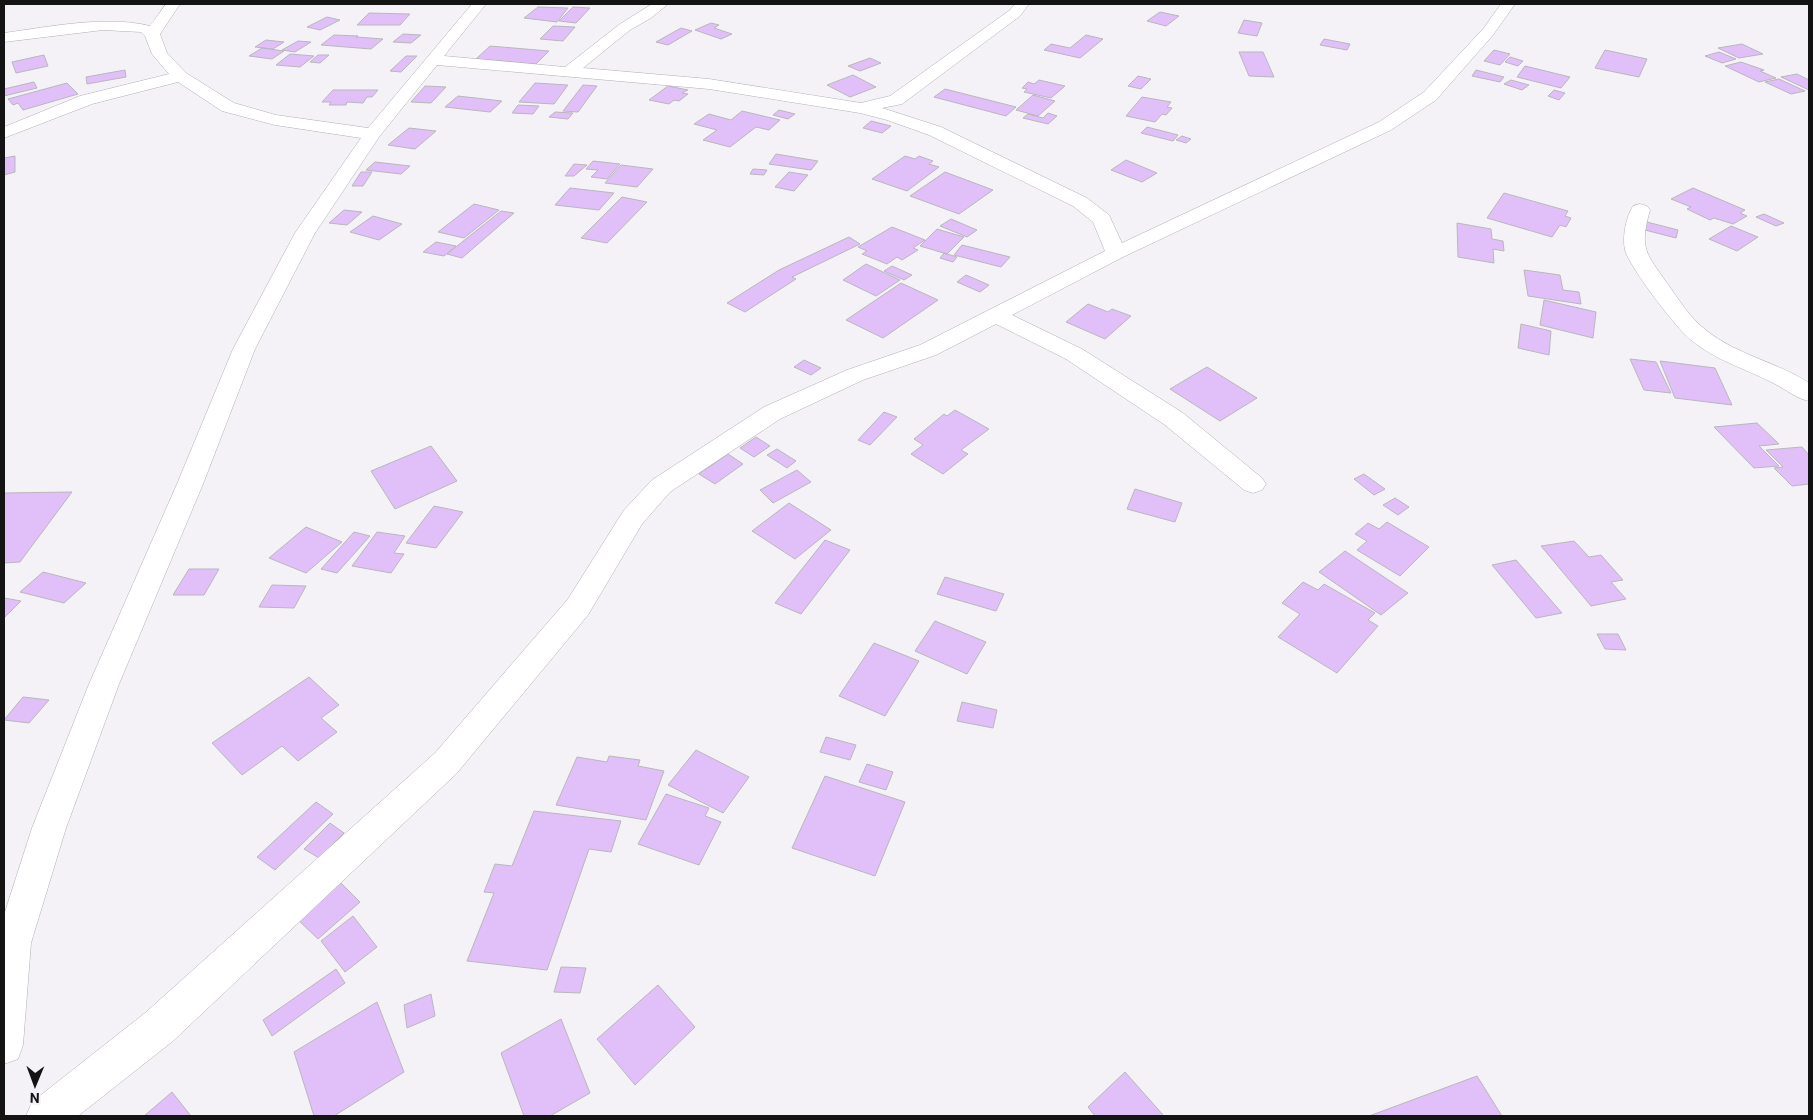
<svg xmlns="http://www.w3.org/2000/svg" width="1813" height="1120" viewBox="0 0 1813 1120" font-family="Roboto,sans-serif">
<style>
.building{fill:#e1c0f9;stroke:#b9b7bb}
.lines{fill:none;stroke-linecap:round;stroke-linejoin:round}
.street-casing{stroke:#b1afb3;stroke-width:1}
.street{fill:#fff;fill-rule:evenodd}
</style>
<rect width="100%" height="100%" fill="#f5f2f7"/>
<!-- building -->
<path class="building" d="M538 7 568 8 557 22 524 18Z
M573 7 590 8 576 23 559 21Z
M1160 12 1179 16 1166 26 1147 21Z
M369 13 410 14 400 25H357Z
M327 17 340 20 320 30 307 27Z
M1244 20 1262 23 1257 36 1238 33Z
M711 23 719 25 714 28 732 34 721 39 695 30Z
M553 26 575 27 563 41 540 39Z
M681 28 692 31 668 45 656 42Z
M403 34 421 35 411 43 393 42Z
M334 35 358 36 356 37 383 39 371 49 321 45Z
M1086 35 1103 39 1080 58 1044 50 1051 44 1070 48Z
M1324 39 1350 44 1347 50 1320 45Z
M266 40 284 42 273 49 255 47Z
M298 41 311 42 295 52 282 50Z
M1742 44 1763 54 1739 58 1718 48Z
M490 46 549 51 536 64 476 59Z
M262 48 284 51 272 59 249 56Z
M1494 50 1510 54 1500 65 1484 61Z
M1605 50 1647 59 1639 77 1595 68Z
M1239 52H1263L1274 77 1249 76Z
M1719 52 1736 59 1722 63 1705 56Z
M290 54 314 56 300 67 276 65Z
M44 55 48 66 16 73 12 62Z
M318 55H329L320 63 310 62Z
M406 56H417L401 72 390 71Z
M1510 57 1523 61 1518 66 1505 62Z
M870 58 881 63 860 71 848 66Z
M1741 62 1764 70 1760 71 1776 78 1759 82 1725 66Z
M1525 66 1570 77 1561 88 1517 77Z
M125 70 126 77 87 84 86 77Z
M1476 70 1504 77 1500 82 1472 76Z
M1797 74 1809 80V90L1781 77Z
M853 75 876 87 850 97 827 85Z
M1138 76 1151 79 1141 89 1128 86Z
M1779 79 1805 91 1791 94 1765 82Z
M1039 80 1065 86 1051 98 1024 92 1027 89 1022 88 1028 82 1034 84Z
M1511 80 1529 85 1522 90 1504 84Z
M34 82 37 88 4 96V89Z
M67 83 78 94 23 110 18 103 13 105 8 99Z
M535 83 568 85 554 104 519 102Z
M583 85 597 86 578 112 563 111Z
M425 86 446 87 431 103 411 102Z
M668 86 688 90 682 93 688 94 679 101 674 100 669 104 649 100Z
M945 89 1016 107 1006 116 934 97Z
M333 90H378L372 97H367L363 103 347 102 346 105H329L331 102H322Z
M1554 90 1565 93 1559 100 1548 96Z
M1033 95 1055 101 1038 116 1016 110Z
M458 96 502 101 490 112 445 107Z
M1142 97 1171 102 1167 107 1172 108 1166 115 1162 114 1155 122 1126 116Z
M518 105 539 106 533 114 512 113Z
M779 110 795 114 788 119 773 115Z
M742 111 780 120 769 130 756 127 730 147 703 140 717 130 694 124 709 114 731 120Z
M555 112 573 113 568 119 549 117Z
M1048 113 1057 116 1048 124 1023 118 1028 114 1043 118Z
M871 121 891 126 882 133 863 128Z
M1147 127 1178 135 1173 141 1141 133Z
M409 128 436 131 415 149 388 145Z
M1182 136 1191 139 1186 143 1176 140Z
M776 154 818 161 811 170 769 164Z
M15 156V172L4 175V158Z
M905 156 915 159 919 156 933 161 929 164 939 167 907 191 872 179Z
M1126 160 1157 173 1142 182 1111 170Z
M593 161 620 164 607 179 591 177 598 170 586 169Z
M375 162 410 166 401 174 366 170Z
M574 164 587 165 574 176H565Z
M621 165 653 169 637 187 605 183Z
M753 169 767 170 764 175 750 174Z
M361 172H372L363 186H352Z
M789 172 808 175 794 191 775 187Z
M945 172 993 190 959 214 910 196Z
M570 188 614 193 599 210 555 205Z
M1693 188 1745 210 1740 213 1747 216 1733 224 1714 218 1710 220 1687 209 1691 207 1671 199Z
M1504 193 1568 211 1565 216 1571 218 1566 227 1560 225 1552 237 1487 218Z
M622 197 647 202 607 243 581 238Z
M474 204 499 210 464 238 438 232Z
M344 210 362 212 347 225 329 223Z
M501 211 514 213 462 258 447 254Z
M1764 214 1784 223 1776 226 1756 217Z
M373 216 402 224 379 240 350 232Z
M951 219 977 230 967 237 940 226Z
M1643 221 1678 230 1676 238 1641 229Z
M1457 223 1491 229 1492 239 1503 241 1504 251 1493 249 1494 263 1458 257Z
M1731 226 1758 237 1737 251 1709 239Z
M892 227 925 240 913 248 918 250 902 260 897 257 887 264 862 254 867 251 858 247Z
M937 229 964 237 947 254 920 246Z
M849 237 860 244 792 277 796 279 745 312 727 303 779 270Z
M436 242 456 246 444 256 423 252Z
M962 245 1010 257 1001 267 954 255Z
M944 253 957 257 953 262 940 258Z
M866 264 900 280 876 296 843 280Z
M892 266 912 275 904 280 884 271Z
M1524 270 1560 275 1563 290 1579 292 1581 304 1528 296Z
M966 275 989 285 980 292 957 282Z
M901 283 938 300 883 338 846 320Z
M1544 300 1596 312 1593 338 1540 325Z
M1088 304 1108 312 1112 309 1131 316 1105 339 1066 322Z
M1521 324 1551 331 1549 355 1518 348Z
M1630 359 1656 362 1671 393 1644 390Z
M804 360 821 368 811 375 794 367Z
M1660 361 1715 368 1732 405 1675 398Z
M1207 367 1257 398 1220 421 1170 389Z
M955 410 989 429 961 450 968 454 943 474 911 454 923 445 914 439 944 414 947 416Z
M884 412 897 417 870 445 858 440Z
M1757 423 1779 444 1759 446 1779 466 1754 468 1714 427Z
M756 437 770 446 754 457 740 448Z
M431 446 457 481 395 509 371 471Z
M1802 447 1809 455V484L1792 486 1774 468 1783 467 1766 450Z
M777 449 796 461 787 468 767 455Z
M728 454 743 464 715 484 699 474Z
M797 470 811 482 773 503 760 490Z
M1364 474 1385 489 1374 495 1354 479Z
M1135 489 1182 503 1175 522 1127 509Z
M72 492 20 562 4 563V493Z
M1395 498 1409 507 1398 515 1383 505Z
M789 503 831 530 795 559 752 531Z
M434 506 463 512 436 548 406 543Z
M1387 522 1429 547 1400 576 1357 550 1367 541 1355 534 1368 523 1379 529Z
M306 527 342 542 306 573 269 558Z
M354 532 370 536 337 573 321 569Z
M377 532 405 536 394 553 404 554 391 573 352 566Z
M825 540 850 550 801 614 775 603Z
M1574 541 1589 557 1601 555 1623 580 1611 582 1626 599 1591 606 1541 546Z
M1345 551 1408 593 1381 615 1319 572Z
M1516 560 1562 613 1536 618 1492 565Z
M189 569H219L204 595H173Z
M43 572 86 583 64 603 20 592Z
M945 577 1004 594 996 611 937 594Z
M1303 582 1318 590 1324 584 1375 613 1368 620 1378 626 1337 673 1278 637 1300 614 1282 603Z
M272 585 306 586 294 608 259 607Z
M4 598 21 601 4 618Z
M935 621 986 642 967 674 915 651Z
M1597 634H1618L1626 650 1605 649Z
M874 643 919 661 885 716 839 696Z
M309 677 339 705 321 718 337 732 298 761 282 746 242 775 212 743Z
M23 697 49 700 29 723 4 720Z
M962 702 997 710 993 728 957 721Z
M826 737 856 745 850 760 820 752Z
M696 750 749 777 723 813 668 785Z
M609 756 640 760 638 766 664 771 646 820 556 805 577 757 607 762Z
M867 764 893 772 886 790 859 782Z
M825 776 905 802 875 876 792 848Z
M666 794 709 808 705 816 721 822 699 865 638 844Z
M316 802 333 814 275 870 257 857Z
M534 811 621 821 611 852 589 849 547 970 467 961 494 893 484 892 495 864 512 866Z
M330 823 344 833 319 858 304 849Z
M340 882 360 902 318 939 297 919Z
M353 916 377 947 345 972 321 941Z
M561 967 586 968 580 993 554 992Z
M336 969 345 983 272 1036 263 1020Z
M658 985 695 1027 635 1085 597 1039Z
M431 994 435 1016 407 1028 404 1005Z
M377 1002 404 1072 334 1116H314L294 1052Z
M561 1019 590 1093 550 1116H524L501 1053Z
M1125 1072 1164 1116H1095L1088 1107Z
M1477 1076 1502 1116H1369Z
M172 1092 191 1116H144Z"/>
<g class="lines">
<!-- street casing -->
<g class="street-casing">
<path id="street" d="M166 4H180L160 34 167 53 186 73 234 103 276 115 368 128 472 4H486L444 56 565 67 620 24 652 4H668L651 18 630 30 583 68 709 79 861 103 890 96 1010 10 1015 4H1029L1020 16 902 104 882 108 941 127 1087 198 1109 215 1122 243 1379 122 1424 92 1483 29 1501 4H1515L1493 35 1436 100 1391 130 1123 257 1012 315 1082 349 1183 413 1262 478 1266 484 1262 490 1253 493 1244 490 1165 425 1066 359 996 324 936 355 863 380 780 419 670 492 642 524 588 615 457 773 173 1041 78 1116H26L32 1102 145 1013 435 753 568 599 624 510 652 480 764 407 847 370 920 345 1105 251 1093 222 1073 206 929 135 887 120 860 113 709 89 437 65 379 137 315 233 255 349 203 484 119 684 66 828 31 943 23 1045 18 1059 4 1064V915L32 828 89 684 177 484 233 349 295 233 361 138 275 125 222 111 178 82 92 104 4 138V127L80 96 169 74 152 54 145 36 141 32 103 30 4 42V33C48 27 107 15 150 26Z
M1640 204 1647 206 1650 210C1639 249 1646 253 1667 283 1679 300 1690 318 1707 331 1737 355 1777 362 1809 383V401C1797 399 1787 390 1775 384 1747 369 1716 361 1691 340 1676 328 1630 268 1625 250 1622 237 1626 217 1633 206Z"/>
</g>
<!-- street -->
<use href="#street" class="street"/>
</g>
<!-- border -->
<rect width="1813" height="1120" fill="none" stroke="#141415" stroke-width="10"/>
<!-- north arrow -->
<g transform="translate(35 1085) rotate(181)" stroke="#f5f2f7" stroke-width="4" paint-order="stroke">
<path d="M0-4L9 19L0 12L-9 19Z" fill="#141415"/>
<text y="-8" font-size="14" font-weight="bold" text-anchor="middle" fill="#141415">N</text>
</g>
</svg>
